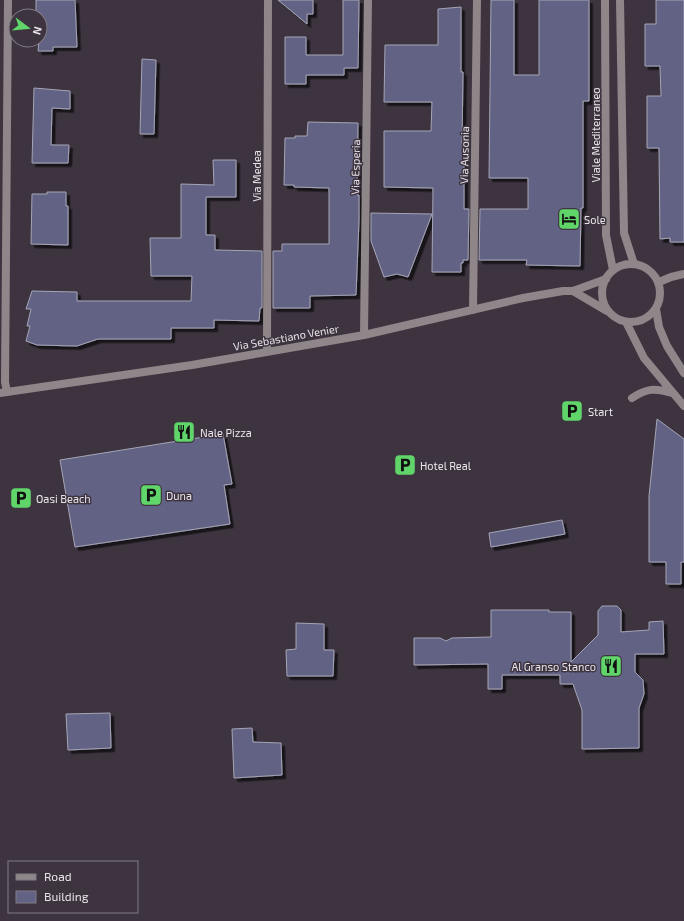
<svg xmlns="http://www.w3.org/2000/svg" width="684" height="921" viewBox="0 0 684 921" font-family="'Exo 2',sans-serif">
<style>
.building{fill:#626284;stroke:#a5a5b6;filter:url(#shadow)}
.lines{fill:none;stroke-linecap:round;stroke-linejoin:round}
.minor{stroke:#8f8689;stroke-width:8}
.tertiary{stroke:#8f8689;stroke-width:8}
.labels{text-anchor:middle;dominant-baseline:central;stroke-width:3;stroke-linejoin:round;paint-order:stroke}
.street-label{font-size:11px;fill:#e9e3ea;stroke:#3d3440}
.poi-label{font-size:11px;fill:#e9e3ea;stroke:#3d3440;text-anchor:start}
</style>
<defs>
<filter id="shadow"><feDropShadow dx="3.5" dy="3.5" stdDeviation="0" flood-color="#0009"/></filter>
</defs>
<rect width="100%" height="100%" fill="#3d3440"/>
<!-- building -->
<path class="building" d="M36 0H75L77 47H53V51H38L39 40H40V13H36Z
M278 0H313V14H307V24Z
M343 0H359L358 68H344V75H306V84H285V37H306V55H343Z
M491 0H514V75H539V0H589V101H583V208H581L580 266 526 265 527 260H479L480 209H528V178H489Z
M656 0H684V242H670V238L660 239 659 148H647V96H661L660 66H645V24H656Z
M461 7V72H463L462 144H464V209H469L468 260H463V263H461V272H432L433 188 384 187V131H431L432 102H384L385 45H438V9Z
M142 59 156 60 154 134H140Z
M34 88 70 91V109L52 108 51 145H69L68 163H32Z
M308 122 358 123 357 195H359V220L356 295 310 296V308H273V251H282V244H329V188L294 187V185H284L285 138H295V136H307Z
M213 160H236V197H206V235H215V250L262 251V308H260L259 321 214 320V328H171V339H98L77 346 37 345 26 341 30 326H27L31 309H26L32 291 77 292V301H191L192 276H151L150 238H181V184L214 185Z
M47 192H66V206H68V245L31 244 32 194H47Z
M371 213 432 214 408 277 397 274 384 277 371 241Z
M657 419 684 439V562H681V584H666V562H649V496Z
M188 424 191 439 223 434 232 484 224 485 230 524 75 547 60 460 178 441 176 427Z
M562 520 565 534 491 547 489 533Z
M602 606H617L621 610V632L649 630V622L663 621 664 654H635V672L643 680 644 694 639 708V748L582 749V710L573 684H560V675H502V689H488V664L414 665V638H440L446 641 452 638 491 637V610H549V612H571V662L598 635V611Z
M296 623 324 624V650H334L333 676H287L286 650 296 649Z
M110 713 111 748 68 750 66 714Z
M252 728 253 742 281 743 282 775 234 778 232 729Z"/>
<g class="lines">
<!-- minor -->
<path class="minor" d="M659 282 671 277 684 274
M573 291 607 311
M473 310 477 0
M364 335 368 0
M267 352 268 0
M7 392 5 382 8 0
M0 393 192 365 364 335 523 298 563 291H573L606 279"/>
<!-- tertiary -->
<path class="tertiary" d="M605 0 606 235 613 270
M620 0 624 233 634 264
M602 293a29 29 0 1 1 58 0a29 29 0 1 1-58 0Z
M656 309 659 327 667 346 684 373
M626 322 644 358 684 406
M632 398C647 388 655 388 672 393"/>
</g>
<!-- icons -->
<defs>
<g id="hotel-square" transform="scale(1.15)"><rect x="-9" y="-9" width="18" height="18" rx="4" fill="#60d56a" stroke="#3d3440"/><path d="M-6-4.5h1.5V1H6V5H4.5V3h-9V5H-6ZM-4 0a1.8 1.8 0 1 1 3.6 0ZM.5 0V-2.5h3Q6-2.5 6 0Z" fill="#111"/></g>
<g id="parking-square" transform="scale(1.15)"><rect x="-9" y="-9" width="18" height="18" rx="4" fill="#60d56a" stroke="#3d3440"/><path d="M-3.5-5.5H1a3.5 3.5 0 0 1 0 7H-1V5.5H-3.5ZM-1-3.4V-.6H.8a1.4 1.4 0 0 0 0-2.8Z" fill="#111"/></g>
<g id="restaurant-square" transform="scale(1.15)"><rect x="-9" y="-9" width="18" height="18" rx="4" fill="#60d56a" stroke="#3d3440"/><path d="M-5-6h1v4h1v-4h1v4h1v-4h1v5L-1.5 .5V6h-2V.5L-5-1ZM5-6V6H3V1.5H1.5Q1.5-4 5-6Z" fill="#111"/></g>
</defs>
<g fill-rule="evenodd">
<use href="#hotel-square" x="569" y="219"/>
<use href="#parking-square" x="572" y="411"/>
<use href="#restaurant-square" x="184" y="432"/>
<use href="#parking-square" x="405" y="465"/>
<use href="#parking-square" x="151" y="495"/>
<use href="#parking-square" x="21" y="498"/>
<use href="#restaurant-square" x="611" y="666"/>
</g>
<g class="labels">
<!-- street labels -->
<g class="street-label">
<text transform="translate(595 135) rotate(-90)">Viale Mediterraneo</text>
<text transform="translate(464 155) rotate(-89)">Via Ausonia</text>
<text transform="translate(355 167) rotate(-89)">Via Esperia</text>
<text transform="translate(256 176) rotate(-90)">Via Medea</text>
<text transform="translate(286 337) rotate(-10)">Via Sebastiano Venier</text>
</g>
<!-- poi labels -->
<g class="poi-label">
<text x="584" y="219">Sole</text>
<text x="588" y="411">Start</text>
<text x="200" y="432">Nale Pizza</text>
<text x="420" y="465">Hotel Real</text>
<text x="166" y="495">Duna</text>
<text x="36" y="498">Oasi Beach</text>
<text x="596" y="666" text-anchor="end">Al Granso Stanco</text>
</g>
</g>
<!-- legend -->
<rect x="8" y="861" width="130" height="52" fill="#3d3440" stroke="#827a84"/>
<rect x="16" y="874" width="20" height="6" fill="#8f8689" stroke="#827a84"/>
<text x="44" y="881" font-size="12" fill="#e9e3ea">Road</text>
<rect x="16" y="891" width="20" height="12" fill="#626284" stroke="#827a84"/>
<text x="44" y="901" font-size="12" fill="#e9e3ea">Building</text>
<!-- north arrow -->
<g transform="translate(28 28) rotate(106)"><circle r="19" fill="#3d3440" stroke="#827a84"/>
<path d="M0-3L7 15L0 10L-7 15Z" fill="#60d56a"/>
<text y="-6" font-size="11" font-weight="bold" text-anchor="middle" fill="#e9e3ea">N</text>
</g>
</svg>
